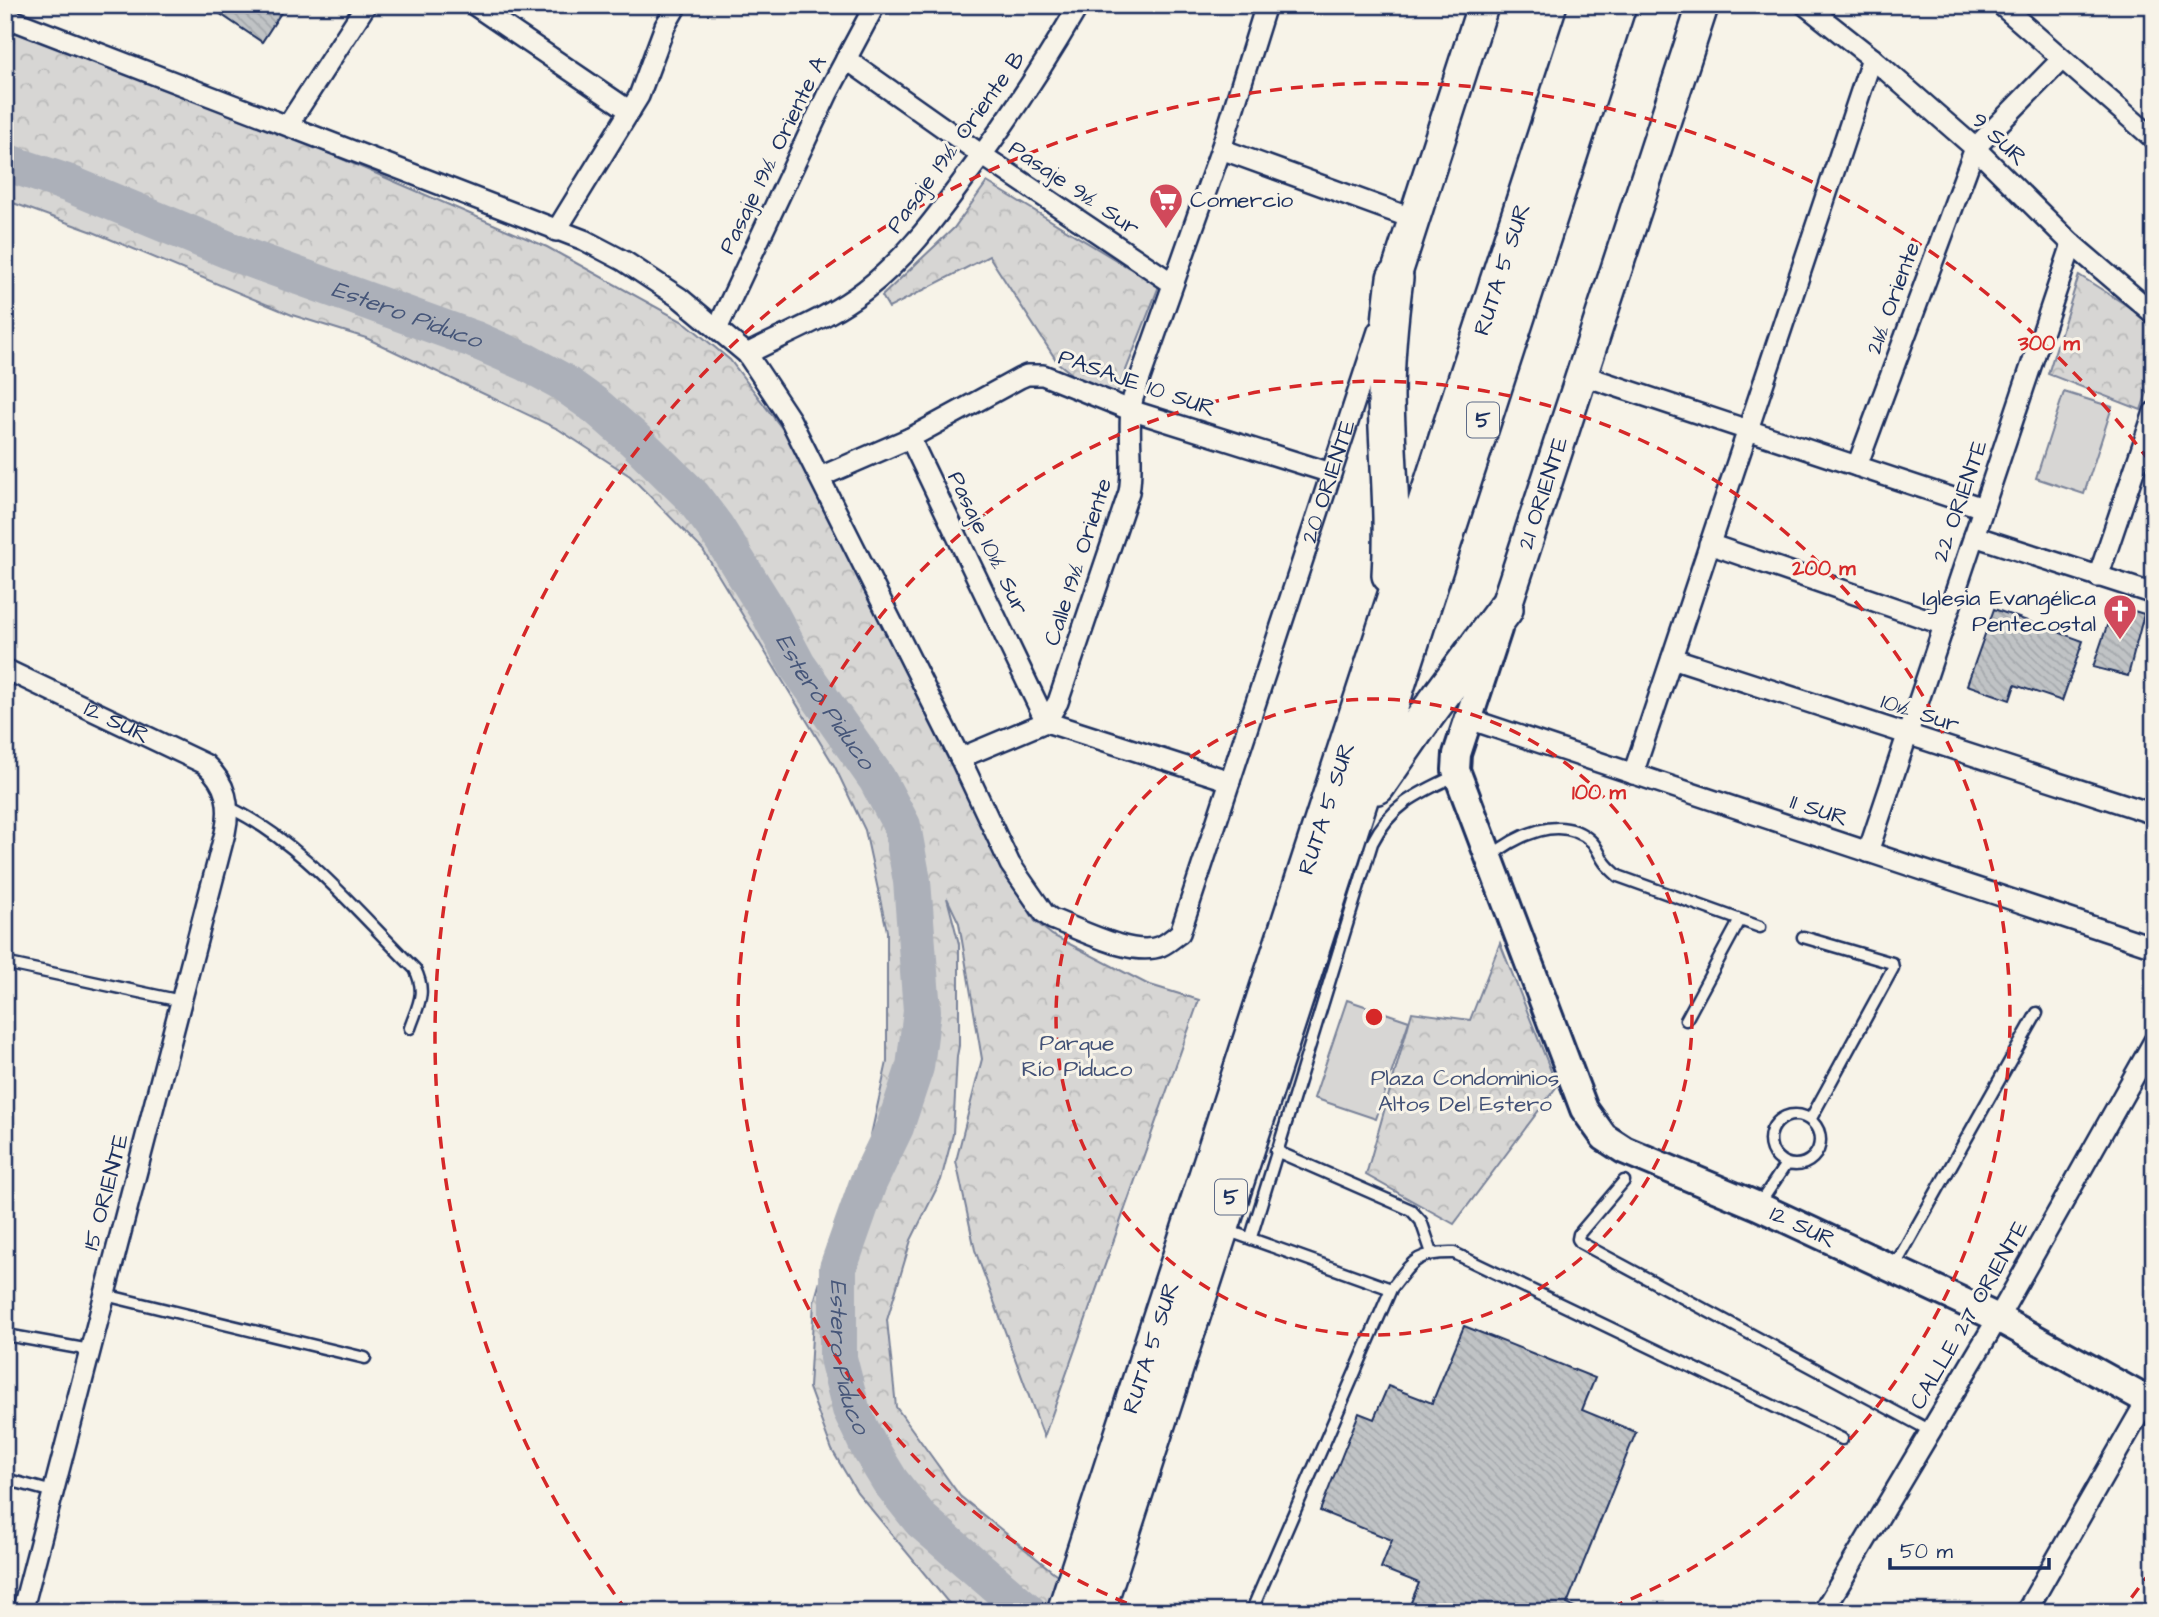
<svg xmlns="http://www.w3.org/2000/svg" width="2159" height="1617" viewBox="0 0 2159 1617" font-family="'Architects Daughter',sans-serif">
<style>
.green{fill:#d7d6d4;stroke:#798299;stroke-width:2}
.park{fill:url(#park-crowns);stroke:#798299;stroke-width:2}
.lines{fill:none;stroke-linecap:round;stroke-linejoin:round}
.river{stroke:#acb0b9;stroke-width:38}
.building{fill:url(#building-back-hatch);stroke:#1b2f5e;stroke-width:2}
.lane-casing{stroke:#1b2f5e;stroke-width:15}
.street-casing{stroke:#1b2f5e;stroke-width:24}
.secondary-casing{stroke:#1b2f5e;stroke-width:32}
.primary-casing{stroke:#1b2f5e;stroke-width:35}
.highway-casing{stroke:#1b2f5e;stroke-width:40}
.lane{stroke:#f7f3e8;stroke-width:10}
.street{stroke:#f7f3e8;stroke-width:19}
.secondary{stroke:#f7f3e8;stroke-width:26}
.primary{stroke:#f7f3e8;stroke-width:30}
.highway{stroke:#f7f3e8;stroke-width:35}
.ring{fill:none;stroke:#d62828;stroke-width:3.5;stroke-dasharray:12 9}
.labels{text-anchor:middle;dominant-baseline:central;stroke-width:6;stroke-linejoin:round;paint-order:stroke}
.shield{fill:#f7f3e8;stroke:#5d6a87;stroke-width:2}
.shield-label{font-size:21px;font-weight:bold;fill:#1b2f5e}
.street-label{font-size:23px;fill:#1b2f5e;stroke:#f7f3e8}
.poi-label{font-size:23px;fill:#1b2f5e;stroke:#f7f3e8;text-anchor:start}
.park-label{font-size:23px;fill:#415076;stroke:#f7f3e8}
.water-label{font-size:24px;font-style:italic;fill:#465679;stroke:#f7f3e8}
.centre{fill:#d62828;stroke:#f7f3e8;stroke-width:3.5}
.ring-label{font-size:21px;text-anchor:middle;font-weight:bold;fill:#d62828;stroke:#f7f3e8;stroke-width:6;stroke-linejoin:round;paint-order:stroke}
</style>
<defs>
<pattern id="park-crowns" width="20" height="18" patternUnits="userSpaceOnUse" patternTransform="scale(1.75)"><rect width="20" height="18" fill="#d7d6d4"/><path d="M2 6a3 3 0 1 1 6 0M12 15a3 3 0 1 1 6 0" fill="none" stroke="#b8b8b8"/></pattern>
<pattern id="building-back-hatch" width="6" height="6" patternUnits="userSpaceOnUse" patternTransform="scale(1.75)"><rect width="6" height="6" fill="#c0c3c5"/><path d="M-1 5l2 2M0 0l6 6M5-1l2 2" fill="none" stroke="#a4a8ac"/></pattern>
</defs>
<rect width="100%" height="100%" fill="#f7f3e8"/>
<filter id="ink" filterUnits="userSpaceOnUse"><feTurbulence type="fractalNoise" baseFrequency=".0143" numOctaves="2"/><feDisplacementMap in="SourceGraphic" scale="14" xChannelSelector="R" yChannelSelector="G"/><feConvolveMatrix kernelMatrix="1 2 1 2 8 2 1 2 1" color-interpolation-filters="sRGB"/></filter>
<g filter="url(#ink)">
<!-- green -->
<path class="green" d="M2064 392 2112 407 2084 494 2036 478Z
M1347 1000 1409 1021 1376 1119 1314 1098Z"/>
<!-- park -->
<path class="park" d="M5 25 270 128 547 247 687 324 730 360 813 469 999 860 1035 921 1052 935 1147 984 1199 1000 1044 1437 975 1250 956 1161 982 1059 959 923 947 898 959 944V1046L957 1056 953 1134 941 1180 911 1240 887 1320 896 1407 960 1496 1052 1571 1108 1612H956L857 1492 832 1450 809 1388 814 1302 828 1254 866 1158 887 1062V931L865 830 835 767 703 550 630 476 558 429 366 338 292 315 93 232 5 200Z
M987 182 1159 286 1117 393 1090 388 1058 363 989 256 889 308 882 296 954 228Z
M2079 275 2154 323V372L2141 410 2048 374Z
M1500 943 1557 1086 1454 1224 1366 1175 1412 1012 1470 1020Z"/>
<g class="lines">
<!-- river -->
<path class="river" id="s1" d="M5 162 67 183 243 256 473 339 526 362 561 381 596 406 635 440 692 496 716 528 770 614 797 665 877 779 902 826 912 881 922 1011 915 1067 895 1127 868 1183 838 1268V1358L851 1409 868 1445 890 1481 921 1520 1028 1612"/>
</g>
<!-- building -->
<path class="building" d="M207 5H286L262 42Z
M2114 605 2144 614 2128 676 2093 667Z
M1994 609 2083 641 2062 701 2015 685 2010 700 1967 685Z
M1464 1326 1595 1378 1582 1410 1636 1432 1567 1604 1586 1612H1407L1419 1583 1381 1568 1392 1540 1320 1511 1359 1413 1374 1419 1388 1386 1432 1403Z"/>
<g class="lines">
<!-- lane casing -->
<g class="lane-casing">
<path id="lane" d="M228 807C300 840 359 914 415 969 427 993 418 1005 410 1028
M1490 857C1516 836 1561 813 1591 841 1597 846 1600 857 1606 864 1609 868 1614 872 1618 876L1760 927
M1803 937 1892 963 1893 968 1810 1120
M9 964 181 1001
M1686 1020 1740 920
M1770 1140a25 25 0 1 1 50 0a25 25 0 1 1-50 0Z
M1276 1151 1411 1210 1421 1221 1432 1253
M1624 1181 1579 1234 1578 1239 1581 1243 1929 1430
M1758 1206 1786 1164
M1226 1230 1391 1289
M1251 1237 1372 843C1392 804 1418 793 1457 775
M1893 1269 2037 1013
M105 1295 365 1358
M12 1336 90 1350
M5 1479 53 1492
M1251 1612 1391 1289C1413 1261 1416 1252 1454 1253L1842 1439"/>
</g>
<!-- street casing -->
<g class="street-casing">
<g id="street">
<path d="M474 5 630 111"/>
<path d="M1805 5 1872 58 1975 148 2072 244 2154 314"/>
<path d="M2001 5 2154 139"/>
<path id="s2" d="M5 17 584 240 624 261 680 298 747 354 790 419 960 758 1010 864 1044 913 1052 919C1079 929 1133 958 1161 946 1168 943 1174 937 1180 933L1378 331"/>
<path d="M846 59 982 155 1172 283"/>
<path d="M288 125 366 5"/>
<path d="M1221 149 1414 219"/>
<path d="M556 231 639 96 665 26 677 5"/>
<path d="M718 327 828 93 875 5"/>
<path d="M747 354C787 333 829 318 865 290 905 259 934 220 964 179 1006 124 1044 65 1079 5"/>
<path d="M1582 375 1983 508"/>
<path d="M910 438 1046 722 1230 781"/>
<path d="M1857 466 1975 148 2062 59"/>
<path d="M820 477 910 438 1020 378 1027 375H1043L1130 410 1331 473"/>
<path d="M1974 536 2154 594"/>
<path d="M1709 544 1944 625"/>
<path d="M2098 577 2154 412"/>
<path d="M1672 658 2154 814"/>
<path id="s3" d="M5 669 205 764C227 784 231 805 225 833L22 1612"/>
<path d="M1469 719 2154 947"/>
<path d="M960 758 1046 722 1058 702 1129 492C1135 460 1126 429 1133 398L1221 149 1266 5"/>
<path d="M1633 774 1872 58"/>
<path d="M1868 852 2072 244"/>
<path d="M1823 1612 1998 1318 2154 1041"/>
<path d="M2026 1612 2147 1400"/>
</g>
</g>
<!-- secondary casing -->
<g class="secondary-casing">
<g id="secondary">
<path id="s4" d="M1498 629 1457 754 1456 770 1584 1109 1604 1137 1624 1150 1758 1206 1998 1318 2154 1404"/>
</g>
</g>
<!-- primary casing -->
<g class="primary-casing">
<g id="primary">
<path d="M1395 278 1483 5"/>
<path id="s5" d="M1505 609 1703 5"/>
</g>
</g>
<!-- highway casing -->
<g class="highway-casing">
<g id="highway">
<path d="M1390 575C1394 515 1387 456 1386 397 1386 357 1390 317 1395 278"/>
<path d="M1377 786 1422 721 1505 609"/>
<path id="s6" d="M1065 1612 1588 5"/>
<path d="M1096 1612 1618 5"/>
</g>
</g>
<!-- lane -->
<use href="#lane" class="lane"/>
<!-- street -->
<use href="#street" class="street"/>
<!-- secondary -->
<use href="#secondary" class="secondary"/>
<!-- primary -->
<use href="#primary" class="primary"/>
<!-- highway -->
<use href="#highway" class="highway"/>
</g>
</g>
<!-- distance rings -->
<g class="ring">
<circle cx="1374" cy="1017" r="318"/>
<path d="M1146 1611A636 636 0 1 1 1602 1611"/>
<path d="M2151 1571A954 954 0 0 1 2121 1611M627 1611A954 954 0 1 1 2151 463"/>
</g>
<!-- icons -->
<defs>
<g id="supermarket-pin" transform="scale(1.75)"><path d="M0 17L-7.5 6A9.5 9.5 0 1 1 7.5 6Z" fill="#d1495b" stroke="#f7f3e8"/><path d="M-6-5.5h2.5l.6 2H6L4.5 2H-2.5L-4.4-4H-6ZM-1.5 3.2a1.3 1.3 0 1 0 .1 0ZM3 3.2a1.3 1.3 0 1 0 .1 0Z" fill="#fff"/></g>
<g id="church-pin" transform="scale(1.75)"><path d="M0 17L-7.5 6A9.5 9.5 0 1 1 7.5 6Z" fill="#d1495b" stroke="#f7f3e8"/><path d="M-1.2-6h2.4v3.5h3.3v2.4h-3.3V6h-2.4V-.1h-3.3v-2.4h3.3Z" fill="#fff"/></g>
</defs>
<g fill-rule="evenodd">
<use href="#supermarket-pin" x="1166" y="200"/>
<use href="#church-pin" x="2120" y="611"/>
</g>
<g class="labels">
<!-- shield labels -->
<g class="shield">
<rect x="1467" y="402.5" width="32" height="35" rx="5"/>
<rect x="1215" y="1179.5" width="32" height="35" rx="5"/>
</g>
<g class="shield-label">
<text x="1483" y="420">5</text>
<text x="1231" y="1197">5</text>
</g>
<!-- street labels -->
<g class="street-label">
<text transform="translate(1999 139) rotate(43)">9 SUR</text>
<text transform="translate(956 142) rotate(-54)">Pasaje 19½ Oriente B</text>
<text transform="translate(773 155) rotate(-64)">Pasaje 19½ Oriente A</text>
<text transform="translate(1074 188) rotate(34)">Pasaje 9½ Sur</text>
<text stroke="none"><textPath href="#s6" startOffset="1412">RUTA 5 SUR</textPath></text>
<text transform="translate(1893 298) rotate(-70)">21½ Oriente</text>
<text transform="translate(1137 383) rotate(19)">PASAJE 10 SUR</text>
<text stroke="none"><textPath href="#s2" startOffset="2077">20 ORIENTE</textPath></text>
<text stroke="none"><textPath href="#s5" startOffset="122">21 ORIENTE</textPath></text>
<text transform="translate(1960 501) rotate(-71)">22 ORIENTE</text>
<text transform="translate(988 543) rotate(64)">Pasaje 10½ Sur</text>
<text transform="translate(1078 562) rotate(-72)">Calle 19½ Oriente</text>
<text transform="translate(1920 713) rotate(18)">10½ Sur</text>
<text stroke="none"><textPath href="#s3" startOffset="124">12 SUR</textPath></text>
<text stroke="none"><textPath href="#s6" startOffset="845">RUTA 5 SUR</textPath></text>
<text transform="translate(1819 810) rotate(18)">11 SUR</text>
<text transform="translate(106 1192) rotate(-75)">15 ORIENTE</text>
<text stroke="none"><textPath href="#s4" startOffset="763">12 SUR</textPath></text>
<text transform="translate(1969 1315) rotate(-60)">CALLE 27 ORIENTE</text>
<text stroke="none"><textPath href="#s6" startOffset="278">RUTA 5 SUR</textPath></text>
</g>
<!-- poi labels -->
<g class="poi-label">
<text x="1190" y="200">Comercio</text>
<text x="2096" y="598" text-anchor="end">Iglesia Evangélica<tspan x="2096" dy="26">Pentecostal</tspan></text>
</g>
<!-- park labels -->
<g class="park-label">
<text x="1077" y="1043">Parque<tspan x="1077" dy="26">Río Piduco</tspan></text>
<text x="1465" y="1078">Plaza Condominios<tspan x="1465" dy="26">Altos Del Estero</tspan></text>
</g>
<!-- water labels -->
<g class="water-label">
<text stroke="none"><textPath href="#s1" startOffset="430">Estero Piduco</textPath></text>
<text stroke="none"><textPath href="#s1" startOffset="1018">Estero Piduco</textPath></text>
<text stroke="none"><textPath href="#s1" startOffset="1713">Estero Piduco</textPath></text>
</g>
</g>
<circle cx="1374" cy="1017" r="10" class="centre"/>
<g class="ring-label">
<text x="2049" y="350">300 m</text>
<text x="1824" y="575">200 m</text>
<text x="1599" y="799">100 m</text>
</g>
<!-- margin -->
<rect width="2159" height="1617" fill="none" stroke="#f7f3e8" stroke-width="28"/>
<rect x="14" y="14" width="2131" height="1589" fill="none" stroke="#1b2f5e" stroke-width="2.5" filter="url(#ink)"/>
<!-- scale -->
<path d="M1890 1558v10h159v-10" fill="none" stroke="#1b2f5e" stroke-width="3.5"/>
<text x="1900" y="1558" font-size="21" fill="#1b2f5e" stroke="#f7f3e8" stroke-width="5" paint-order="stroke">50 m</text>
</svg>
